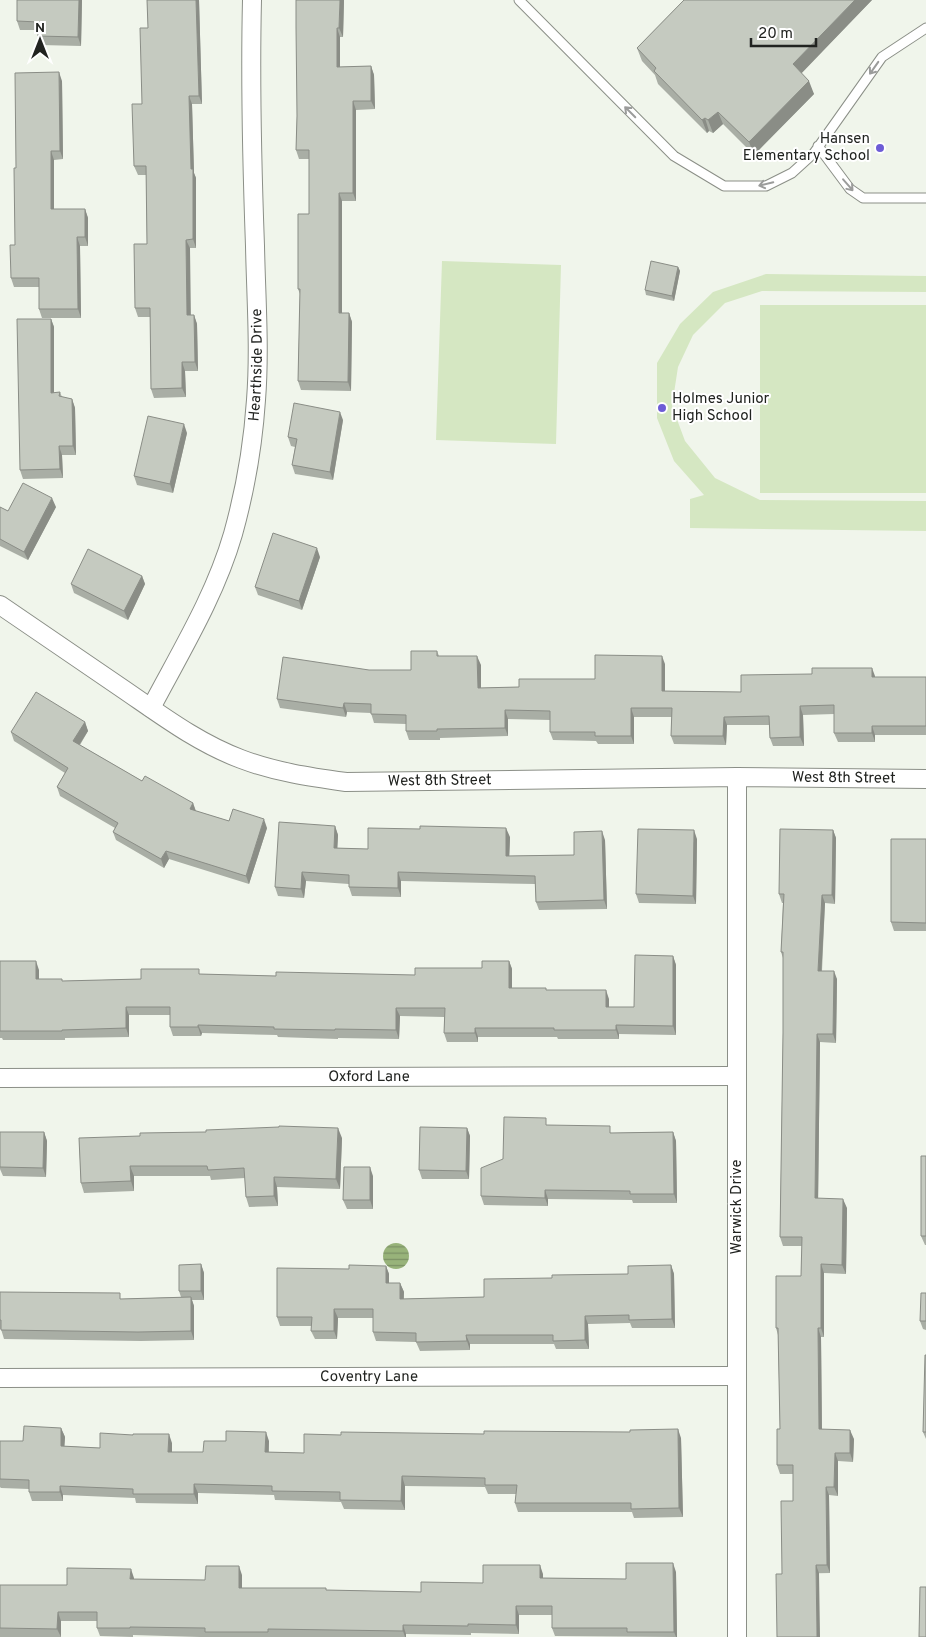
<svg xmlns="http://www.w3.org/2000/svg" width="926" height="1637" viewBox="0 0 926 1637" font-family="Overpass,sans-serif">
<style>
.grass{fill:#d5e7c2}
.water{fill:url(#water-rules)}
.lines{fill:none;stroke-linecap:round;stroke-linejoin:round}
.lane-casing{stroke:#8b8f87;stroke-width:11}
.street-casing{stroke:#8b8f87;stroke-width:20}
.lane{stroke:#fff;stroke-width:9}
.street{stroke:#fff;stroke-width:18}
.wall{fill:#a9aea5}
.shaded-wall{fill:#8a8d86}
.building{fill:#c5cac0;stroke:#8a8d86}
.oneway{stroke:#9b9c9b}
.poi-dot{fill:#6d5cd6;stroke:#fff;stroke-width:2}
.labels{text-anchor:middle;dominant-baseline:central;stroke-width:4;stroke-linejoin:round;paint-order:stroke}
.poi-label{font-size:15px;fill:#212320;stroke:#fff;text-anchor:end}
.street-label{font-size:15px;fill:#212320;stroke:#fff}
</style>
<defs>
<pattern id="water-rules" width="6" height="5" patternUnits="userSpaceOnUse" patternTransform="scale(1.25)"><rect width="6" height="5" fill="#98b37a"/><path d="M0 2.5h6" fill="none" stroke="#7c9164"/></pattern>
</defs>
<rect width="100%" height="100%" fill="#f0f5eb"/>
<!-- grass -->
<path class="grass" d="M442 261 561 265 556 444 436 440Z
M766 274 926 276V292L762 291 725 303 693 335 678 367 672 406 685 441 715 478 760 500 926 501V531L690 528V499L704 495 674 461 657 418V363L680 324 713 292Z
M760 305H926V493H760Z"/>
<!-- water -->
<path class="water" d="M383 1256a13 13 0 1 1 26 0a13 13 0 1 1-26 0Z"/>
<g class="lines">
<!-- lane casing -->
<g class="lane-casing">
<path id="lane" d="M519 0 674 156 724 186H766L792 173 814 153 882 57 926 28
M818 146 850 189 863 198H926"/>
</g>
<!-- street casing -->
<g class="street-casing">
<g id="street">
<path id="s1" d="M0 605C41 633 82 661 123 689 161 715 198 743 241 759 275 772 310 777 346 782L737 777 926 779"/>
<path id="s2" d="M151 708C181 651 215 596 233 534 245 491 253 445 256 400 260 349 256 297 255 246 252 164 250 82 252 0"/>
<path d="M737 777V1637"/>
<path id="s3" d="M0 1078 737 1076"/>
<path id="s4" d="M0 1378 737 1376"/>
</g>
</g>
<!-- lane -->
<use href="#lane" class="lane"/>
<!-- street -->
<use href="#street" class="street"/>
</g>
<!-- wall -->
<path class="wall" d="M82 0 81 46 41 45 38 36V30H20L17 21Z
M147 0H199L202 104H192L194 173 196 178V248H190V315H194L197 324 198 371H185L186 397 154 398 151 389 150 317H138L135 308 147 244 146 175H138L134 166 142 104 148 28Z
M344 0 343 37H340V67L371 66 374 75 375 109 356 110V201H342V313H349L352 322 351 391 301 390 298 381 300 294 298 289 309 214V159H299L296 150 297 116Z
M684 0H872L801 73 814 94 754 155 723 124 713 133 709 131 707 133 658 84 655 75 642 61 637 48Z
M62 81 63 159 54 160V209H85L88 218V246H80L81 318H42L39 309V287H14L11 278 15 245 16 168Z
M678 267 680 271 674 301 646 295 645 290Z
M51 319 54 327V393L60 392 62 397 72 399 75 408 76 455H62L63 478 23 479 20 470Z
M343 420 333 480 295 474 292 465 295 447 291 446 288 437Z
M187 433 173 493 137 485 134 476Z
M0 507 8 511 56 507 28 560 0 546Z
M320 557 302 610 258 595 255 587Z
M142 576 145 584 128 620 74 593 71 584Z
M437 651 439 656 481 665V688L519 687 595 679 665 664V691L741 692 875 677H926V735H875V742H838L834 733V714L803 715 804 746H773L770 738 769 725H727L726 745 674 744 671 736 672 717H634V744H598L596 741 553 740 550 732V720L508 719V736L440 738V740H409L406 731V724L374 723 371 713 347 712 346 717 280 708 277 699 369 670H411Z
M85 722 88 731 80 745 142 781 193 803 196 811 229 821 267 828 249 884 169 859 164 868 116 840 113 832 115 828 60 796 57 787 65 773 14 741 11 732Z
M335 826 338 835 337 848 368 849 510 837 509 856 574 855 605 840 607 909 539 910 536 902 535 884 401 881V897L352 896 349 887V884L306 881 304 898 278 896 275 887Z
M833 830 836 838 835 904 825 903 822 971 837 979 836 1043 820 1042 818 1199 847 1208 846 1274 824 1273V1337H821L822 1429 854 1439 853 1462 838 1461V1496L829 1495 830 1573 782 1574 793 1501V1474H780L777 1465 780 1429 778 1335 776 1328 801 1276 802 1246H783L780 1237 783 1033V958L781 952 783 903H782L779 894Z
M697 839 696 904 639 903 636 894Z
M926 839V931H894L891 922Z
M673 956 676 965V1035L619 1034V1039H558L557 1037H478V1042H447L444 1033V1017L400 1016 399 1039 338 1038V1039L278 1037 277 1035 202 1033 201 1036H173L170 1027V1015H129V1037L65 1038V1040H3L2 1038H0V961L39 970V979L62 981 141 979 200 974 276 976 415 975 482 968 509 961 512 969V988H546V990L609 999V1007H634Z
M549 1125 612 1133 673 1132 676 1141 677 1203H633L632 1200 548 1199V1206L484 1205 481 1196 503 1159Z
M467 1128 470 1136 469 1179H422L419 1170Z
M0 1132H44L47 1141 46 1177 3 1176 0 1169Z
M79 1138H342L340 1189 277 1187 278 1206 249 1207 246 1197 245 1178 211 1180 210 1176H134V1191L84 1193 81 1183Z
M926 1156V1245H925L921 1236Z
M373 1176V1209H347L343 1200Z
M201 1264 204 1273V1300H192L194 1306V1340L141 1341 4 1339 1 1329H0V1292L122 1299 181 1297 179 1291Z
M671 1265 674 1274 675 1328H632L630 1323 588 1324 589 1349H556L554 1344H470V1350L420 1351 416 1342 376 1341 373 1332V1318H338L337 1339H315L311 1331 312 1326H280L277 1317 349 1269 386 1266 389 1274V1283H400L404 1292V1299L484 1297 552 1278 628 1274Z
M926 1293V1330L923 1329 920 1321Z
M926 1355V1439L923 1432Z
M61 1428 65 1437 64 1446 100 1448 172 1443V1452H203L269 1441V1452L304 1453 341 1435 681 1438 683 1517 634 1518 632 1512H518L515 1503 516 1494H488L485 1487 405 1486V1510L344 1509 341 1502 275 1500 274 1495 198 1493V1504L136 1503 135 1498 63 1495V1501H32L29 1492V1489L1 1488 0 1487V1441H23Z
M676 1572 677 1637 555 1636 552 1628V1615H519V1634L471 1633V1635L406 1634V1637H200L133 1635V1637L100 1636 97 1628V1621H61V1637H0V1585H67L134 1578V1579L205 1580 242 1575V1588H326V1590L421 1592 543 1574V1578L626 1579Z"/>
<!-- shaded-wall -->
<path class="shaded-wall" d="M79 0H82L81 46 78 37Z
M196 0H199L202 104 199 96Z
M340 0H344L343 37 339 28Z
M855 0H872L798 77 793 64Z
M337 28 340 37V76L337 67Z
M371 66 374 75 375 109 371 101Z
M59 72 62 81 63 159 60 151Z
M809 81 814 94 754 155 749 142Z
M189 96 192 104 194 173 196 178V248L193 239Z
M353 101 356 110V201L353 193Z
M718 112 723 124 713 133 708 120Z
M705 118 709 131 707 133 702 120Z
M51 151 54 160V218L51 209Z
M339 193 342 201V322L339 313Z
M85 209 88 218V246L85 237Z
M77 237 80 246 81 318 78 309Z
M186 240 190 248 191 324 187 315Z
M678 267 680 271 674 301 672 296Z
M349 313 352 322 351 391 348 382Z
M194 315 197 324 198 371 195 362Z
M51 319 54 327V401L51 393Z
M182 362 185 371 186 397 182 388Z
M72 399 75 408 76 455 73 446Z
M340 412 343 420 333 480 330 472Z
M184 424 187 433 173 493 170 484Z
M59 446 62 455 63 478 60 469Z
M52 498 56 507 28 560 24 552Z
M317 548 320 557 302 610 299 601Z
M142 576 145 584 128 620 124 611Z
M477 656 481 665V696L478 688Z
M662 656 665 664V700L662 691Z
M872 668 875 676V686L872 677Z
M344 703 347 712 346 717 343 708Z
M800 706 803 715 804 746 800 737Z
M631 708 634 717V744L631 736Z
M505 710 508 719V736L505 728Z
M724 717 727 725 726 745 723 736Z
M85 722 88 731 76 750 73 741Z
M872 726 875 735V742L872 733Z
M193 803 196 812 190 809Z
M264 819 267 828 249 884 246 876Z
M335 826 338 835 337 857 334 848Z
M506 828 510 837 509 865 506 856Z
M694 830 697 839 696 904 693 896Z
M833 830 836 838 835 904 832 895Z
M602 831 605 840 607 909 604 900Z
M166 851 169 859 164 868 161 859Z
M302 872 306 881 304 898 301 889Z
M398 872 401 881V897L398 888Z
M822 895 825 903 821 979 818 971Z
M673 956 676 965V1035L673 1026Z
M36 961 39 970V988L36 979Z
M509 961 512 969V997L509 988Z
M834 971 837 979 836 1043 833 1034Z
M606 990 609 999V1016L606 1007Z
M126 1007 129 1015V1037L126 1028Z
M396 1008 400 1016 399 1039 396 1030Z
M198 1025 202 1033 201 1036 198 1027Z
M616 1025 619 1034V1039L616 1030Z
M475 1028 478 1037V1042L475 1033Z
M817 1034 820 1042 818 1207 815 1198Z
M338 1128 342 1138 340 1189 336 1179Z
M467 1128 470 1136 469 1179 466 1171Z
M44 1132 47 1141 46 1177 43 1168Z
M673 1132 676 1141 677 1203 674 1194Z
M130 1166 134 1176V1191L131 1181Z
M370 1167 373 1176V1209L370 1200Z
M274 1177 277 1187 278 1206 274 1196Z
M545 1190 548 1199V1206L545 1198Z
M843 1199 847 1208 846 1274 842 1265Z
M201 1264 204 1273V1300L201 1291Z
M821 1264 824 1273V1337L821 1328Z
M671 1265 674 1274 675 1328 672 1319Z
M386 1266 389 1274V1291L386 1283Z
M400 1283 404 1292 403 1308 400 1299Z
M191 1297 194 1306V1340L191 1331Z
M334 1309 338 1318 337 1339 334 1331Z
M585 1316 588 1324 589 1349 585 1340Z
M818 1328 821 1337 822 1438 819 1429Z
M466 1335 470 1344V1350L467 1341Z
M61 1428 65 1437 64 1455 61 1446Z
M678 1429 681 1438 683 1517 679 1508Z
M850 1430 854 1439 853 1462 850 1453Z
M266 1432 269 1441 268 1461 265 1452Z
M169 1434 172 1443V1461L168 1452Z
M835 1453 838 1461V1496L834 1487Z
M402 1476 405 1486V1510L401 1501Z
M194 1484 198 1493V1504L194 1494Z
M60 1486 63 1495V1501L60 1492Z
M826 1487 829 1495 830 1573 827 1565Z
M673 1563 676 1572 677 1637H676L674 1632Z
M540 1565 543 1574V1587L540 1578Z
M816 1565 819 1573 820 1637H817Z
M239 1566 242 1575V1597L239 1588Z
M131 1569 134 1578V1587L130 1579Z
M516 1606 519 1615V1634L516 1625Z
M58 1612 61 1621V1637L57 1629Z
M403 1625 406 1634V1637H405L403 1631Z"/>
<!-- building -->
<path class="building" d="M17 0H79L78 37 38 36V22L17 21Z
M147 0H196L199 96H189L191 169H193V239L186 240 187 315H194L195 362H182V388L151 389 150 308H135L134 244H147L146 166H134L132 104H142L140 28H148Z
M296 0H340L339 28H337V67L371 66V101H353V193H339V313H349L348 382 298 381 300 289H298V214H309V150H296L297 116 296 27Z
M684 0H855L793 64 809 81 749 142 718 112 708 120 705 118 702 120 654 71 656 68 637 48Z
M59 72 60 151H51V209H85V237H77L78 309H39V278H11L10 245H15L14 168H16L15 73Z
M651 261 678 267 672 296 645 290Z
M17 319H51V393L60 392 59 396 72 399 73 446H59L60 469 20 470Z
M294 403 340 412 330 472 292 465 297 439 288 437Z
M148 416 184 424 170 484 134 476Z
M23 483 52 498 24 552 0 539V507L8 511Z
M273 533 317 548 299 601 255 587Z
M88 549 142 576 124 611 71 584Z
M411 651H437V656H477L478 688 519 687V679H595V655L662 656V691L741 692V675L812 674V668H872V677H926V726H872V733H834V705L800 706V737L770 738 769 716 724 717 723 736H671L672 708H631V736H595V732H550V711L505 710V728L437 729V731H406V715L371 714V704L344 703 343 708 277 699 283 657 369 670H411Z
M36 692 85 722 73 741 142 781 145 776 193 803 190 809 229 821 233 809 264 819 246 876 166 851 161 859 113 832 118 823 57 787 68 768 11 732Z
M279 822 335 826 334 848 368 849V828L420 829V826L506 828V856L574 855V832L602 831 604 900 536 902 535 876 398 872V888L349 887V875L302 872 301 889 275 887Z
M638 829 694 830 693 896 636 894Z
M780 829 833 830 832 895H822L818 971H834L833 1034H817L815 1198 843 1199 842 1265 821 1264V1328H818L819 1429 850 1430V1453H835L834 1487H826L827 1565H816L817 1637H777L776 1574H782L781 1501H793V1465H777V1429H780L778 1328H776V1276H801L802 1237H780L783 1033V952H781L784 894H779Z
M891 839H926V923L891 922Z
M635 955 673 956V1026L616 1025V1030H554V1028H475V1033H444L445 1008H396V1030L335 1029V1030L274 1029V1027L198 1025V1027H170V1007H126V1028L62 1030V1031H0V961H36V979H62V981L141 979V969H199V974L276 976V972L415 975V968H482V961H509V988H546V990H606V1007H634Z
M504 1117 546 1118V1125L610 1126V1133L673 1132 674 1194H630V1191L545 1190V1198L481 1196V1168L503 1159Z
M279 1126 338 1128 336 1179 274 1177V1196L246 1197 244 1168 208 1170 207 1166H130L131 1181 81 1183 79 1138 140 1136V1133L206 1132V1130L279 1127Z
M420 1127 467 1128 466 1171 419 1170Z
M0 1132H44L43 1168 0 1167Z
M921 1156H926V1236H921Z
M344 1167H370V1200H343Z
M201 1264V1291H179V1265Z
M349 1265 386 1266V1283H400V1299L484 1297V1279L552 1278V1275L628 1274V1266L671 1265 672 1319 629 1320V1315L585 1316V1340L553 1341V1335H466L467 1341 416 1342V1333L373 1332V1309H334V1331H311L312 1317H277V1268L349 1269Z
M0 1292 120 1293V1299L191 1297V1331L138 1332 1 1330V1320H0Z
M921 1293H926V1321H920Z
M925 1355H926V1432H923Z
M24 1426 61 1428V1446L100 1448V1433L133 1435V1434H169L168 1452H203L204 1441H226V1431L266 1432 265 1452 304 1453V1434L341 1435V1432L484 1434V1431L630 1432V1430L678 1429 679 1508 631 1509V1503H515L517 1485H485V1478L402 1476 401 1501 340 1500V1492L272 1491V1486L194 1484V1494H133V1489L60 1486V1492H29V1480L0 1479V1441H23Z
M626 1563H673L674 1632H627V1628H552V1606H516V1625L468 1624V1626L403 1625V1631L268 1629V1632H205V1628L130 1627V1628H97V1612H58L57 1629 0 1628V1585H67V1568L131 1569 130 1579 205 1580 206 1566H239V1588H326V1590L421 1592V1582L483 1583V1565H540V1578L626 1579Z
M920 1587H926V1637H919Z"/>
<!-- one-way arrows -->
<defs><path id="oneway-shaft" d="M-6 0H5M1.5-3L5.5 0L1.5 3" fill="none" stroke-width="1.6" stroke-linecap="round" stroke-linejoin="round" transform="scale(1.25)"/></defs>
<g class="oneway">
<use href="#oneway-shaft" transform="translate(874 68) rotate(125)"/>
<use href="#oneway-shaft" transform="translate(630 112) rotate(-135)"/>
<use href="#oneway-shaft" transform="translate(766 184) rotate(166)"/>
<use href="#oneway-shaft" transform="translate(848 185) rotate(49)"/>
</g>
<!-- markers -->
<g class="poi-dot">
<circle cx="880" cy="148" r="5"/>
<circle cx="662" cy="408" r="5"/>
</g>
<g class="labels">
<!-- poi labels -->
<g class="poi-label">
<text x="870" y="139">Hansen<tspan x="870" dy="17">Elementary School</tspan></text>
<text x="672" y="399" text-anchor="start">Holmes Junior<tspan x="672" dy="17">High School</tspan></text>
</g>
<!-- street labels -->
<g class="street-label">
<text stroke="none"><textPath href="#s2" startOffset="364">Hearthside Drive</textPath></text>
<text stroke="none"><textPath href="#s1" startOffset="892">West 8th Street</textPath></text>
<text stroke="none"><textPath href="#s1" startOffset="488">West 8th Street</textPath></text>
<text stroke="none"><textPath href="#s3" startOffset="369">Oxford Lane</textPath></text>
<text transform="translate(737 1207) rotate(-90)">Warwick Drive</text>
<text stroke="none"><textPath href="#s4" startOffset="369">Coventry Lane</textPath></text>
</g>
</g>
<!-- north arrow -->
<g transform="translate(40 40)" stroke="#ffffff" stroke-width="4" paint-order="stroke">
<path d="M0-4L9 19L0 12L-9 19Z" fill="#212320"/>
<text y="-8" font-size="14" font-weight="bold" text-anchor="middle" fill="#212320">N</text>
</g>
<!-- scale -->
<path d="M751 38v8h65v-8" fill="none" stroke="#212320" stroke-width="2.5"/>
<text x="758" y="38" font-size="15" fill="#212320" stroke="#ffffff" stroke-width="4" paint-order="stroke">20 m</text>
</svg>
